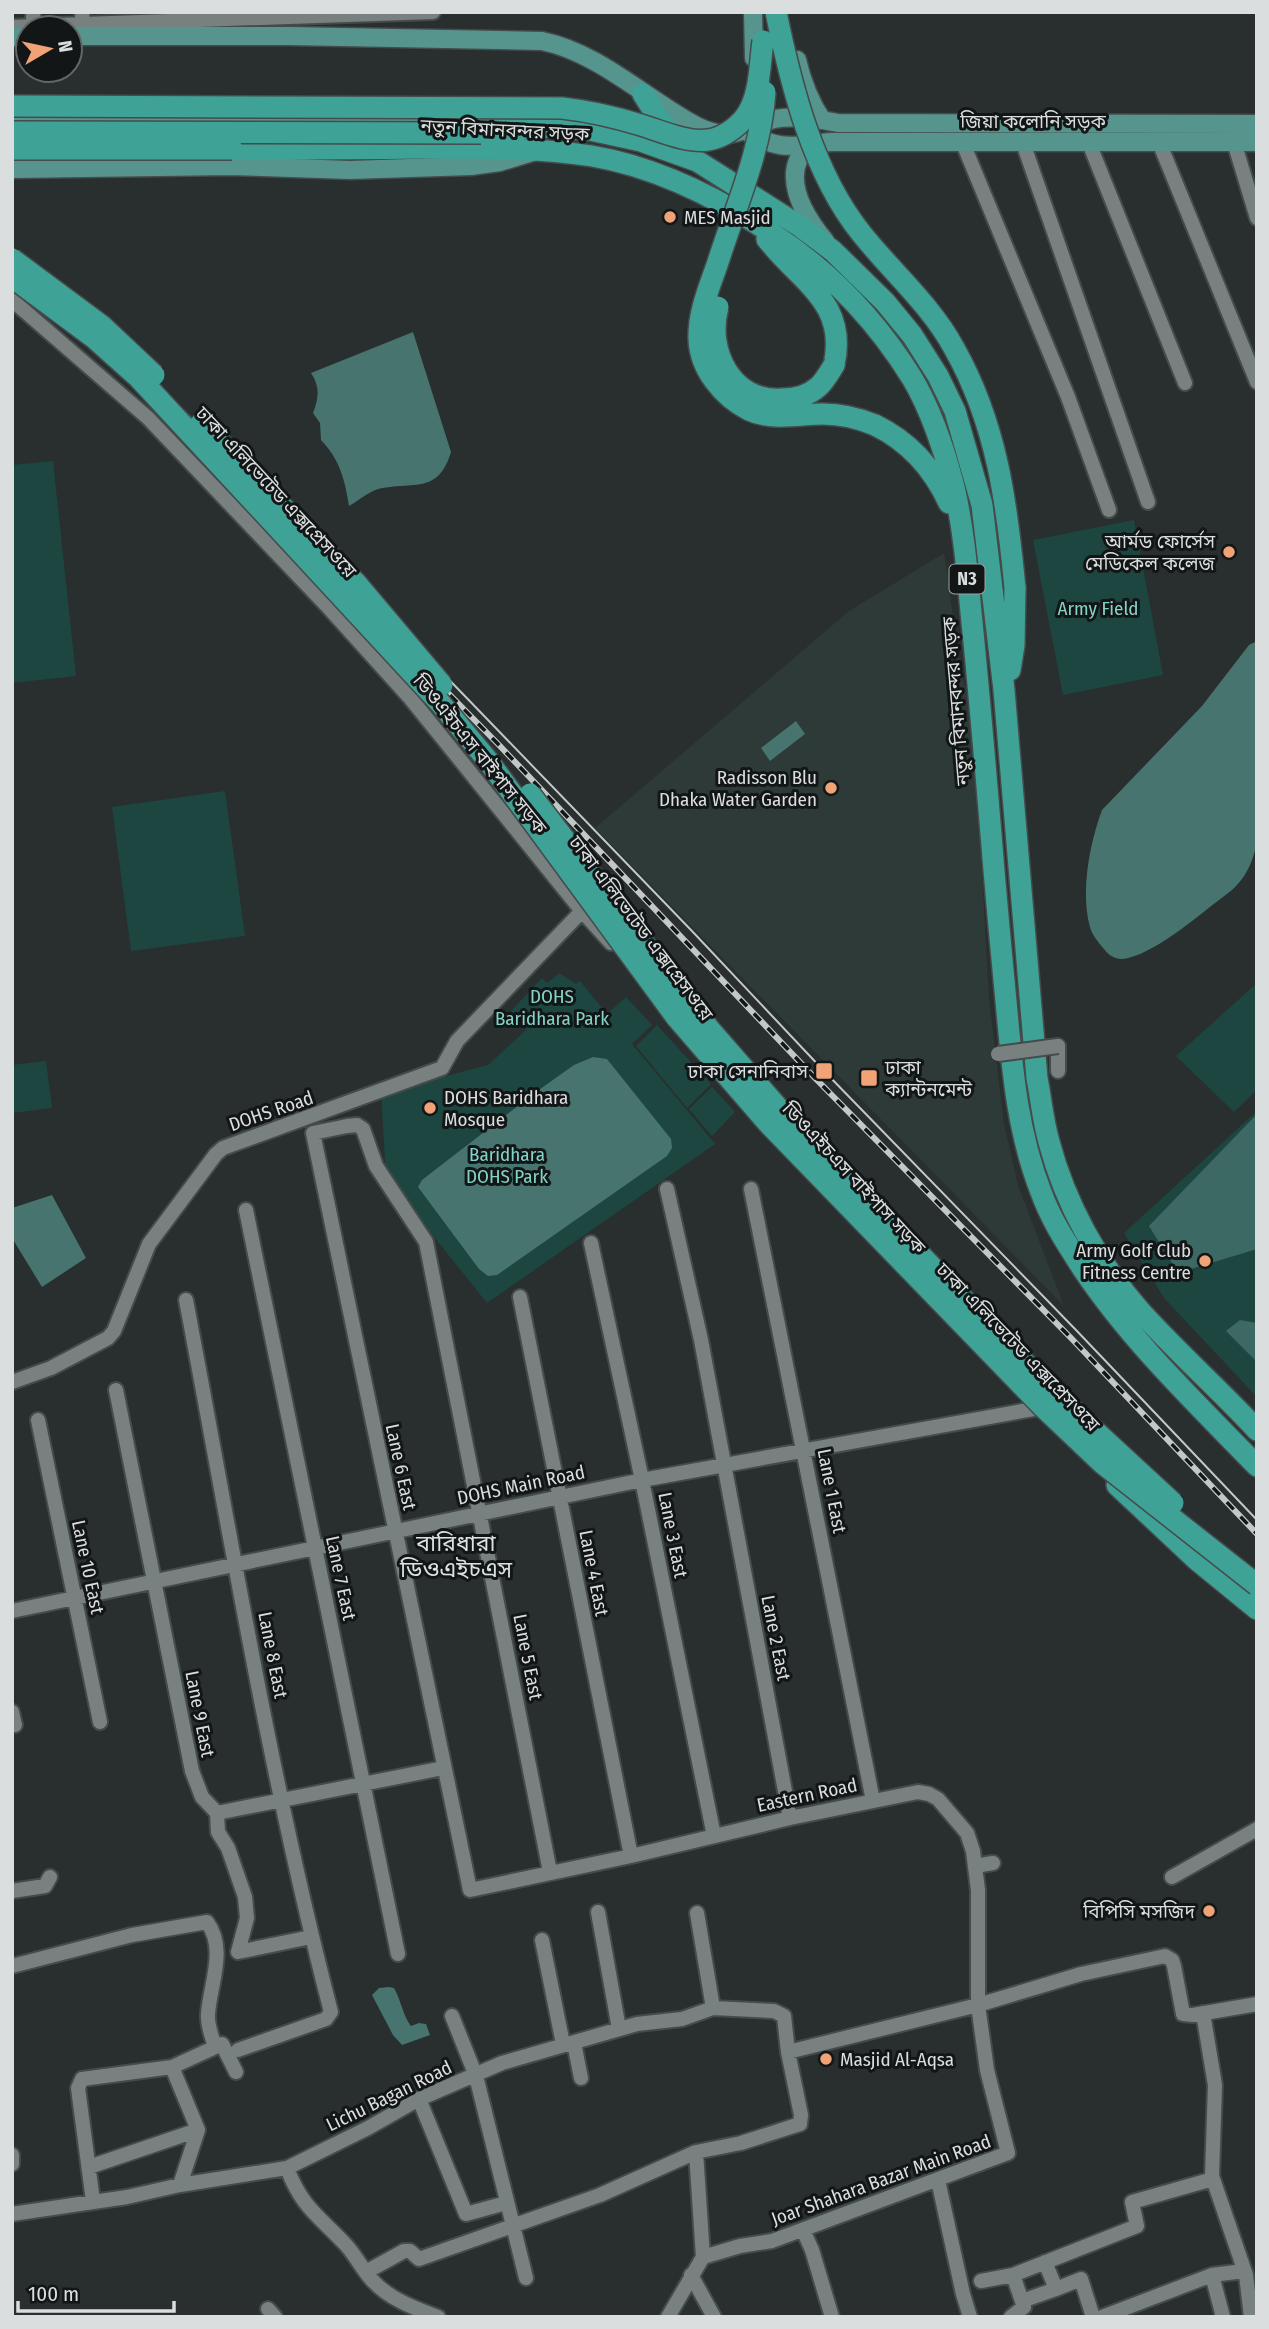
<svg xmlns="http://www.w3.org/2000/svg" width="1269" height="2329" viewBox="0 0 1269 2329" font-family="'Fira Sans Condensed','Noto Sans Bengali',sans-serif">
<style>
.built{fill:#2d3a38}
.green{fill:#1d4641}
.forest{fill:#3d6964}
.water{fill:#47746e}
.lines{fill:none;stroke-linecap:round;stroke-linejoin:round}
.minor-casing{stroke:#454b4a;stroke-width:18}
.major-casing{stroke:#454b4a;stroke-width:21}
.highway-casing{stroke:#454b4a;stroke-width:24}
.minor{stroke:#798180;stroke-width:14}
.major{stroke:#56958e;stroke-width:18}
.highway{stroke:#3ea297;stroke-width:21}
.tram{stroke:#c2c7c7;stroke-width:2}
.rail-casing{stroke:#c2c7c7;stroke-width:6}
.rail{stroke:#131616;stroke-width:3.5;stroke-dasharray:10;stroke-linecap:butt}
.minor-bridge-casing{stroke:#454b4a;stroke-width:18;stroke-linecap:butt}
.highway-bridge-casing{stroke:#454b4a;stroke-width:24;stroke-linecap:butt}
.minor-bridge{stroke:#798180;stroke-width:14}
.highway-bridge{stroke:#3ea297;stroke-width:21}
.poi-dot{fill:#efa377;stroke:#131616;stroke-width:2.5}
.labels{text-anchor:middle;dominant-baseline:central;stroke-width:6;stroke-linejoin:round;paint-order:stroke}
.shield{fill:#131616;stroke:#9ea2a2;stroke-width:2}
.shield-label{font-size:18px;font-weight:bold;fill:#dadede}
.street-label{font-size:19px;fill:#dadede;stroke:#131616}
.poi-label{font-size:19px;fill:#dadede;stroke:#131616;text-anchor:end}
.park-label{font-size:19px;fill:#83d3c9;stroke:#131616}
.quarter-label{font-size:23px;fill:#dbe3e2;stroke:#131616}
</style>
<rect width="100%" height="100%" fill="#282f2e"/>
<!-- built -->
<path class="built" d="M944 553 962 677 984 740 980 837 989 998 1004 1124 1018 1185 1064 1306 595 828 849 611Z"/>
<!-- green -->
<path class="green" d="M53 461 76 676 12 683V465Z
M1134 520 1163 675 1063 695 1033 540Z
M225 791 245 936 131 951 112 807Z
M559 973 576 984 580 981 607 1014 626 997 652 1025 632 1044 715 1144 487 1303 386 1177 381 1093 488 1065 525 1031 526 1028 511 1011 542 978 547 983Z
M1257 983V1090L1234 1112 1176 1056Z
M657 1025 711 1084 687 1108 636 1046Z
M46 1061 52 1108 12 1113V1065Z
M712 1087 735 1112 712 1136 689 1109Z
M1257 1111V1397L1164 1298 1124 1233Z"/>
<!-- forest -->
<path class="forest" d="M1257 1114V1249L1191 1269 1180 1276 1149 1226Z
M1240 1320 1257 1323V1362L1226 1331Z"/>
<!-- water -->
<path class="water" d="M413 332 451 452C438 495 414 481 378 489 368 492 358 501 349 506 345 480 340 460 321 440L320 423 313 413C319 397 320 387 311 373Z
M1257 641V843C1252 863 1247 876 1232 890 1205 910 1159 951 1128 958 1118 961 1110 957 1104 949 1099 943 1092 935 1090 927 1080 892 1090 842 1102 810L1202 706 1249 645Z
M796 721 805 734 770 761 761 748Z
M593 1057 607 1059 671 1139 672 1148 667 1156 497 1275 488 1276 479 1269 418 1187 422 1180 536 1092 574 1065Z
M52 1195 86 1258 42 1287 12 1238V1208Z
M389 1987 394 1988C401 2000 403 2016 411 2026L419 2023 426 2024 430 2035 402 2045 393 2035 372 1995 379 1988Z"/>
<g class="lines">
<!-- minor casing -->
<g class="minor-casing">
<path id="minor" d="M33 12 34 26 83 24 82 17
M82 12 83 24 433 12
M12 27 34 26 33 17
M962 141 1068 397 1109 510
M1159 142 1257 382
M1234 142 1257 218
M1023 143 1148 502
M1089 143 1185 383
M12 300 148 418 329 608 411 699 582 911 611 943
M1058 1046V1071
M667 1189 701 1340 790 1818
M751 1189 873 1801
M246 1210 398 1954
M591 1243 642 1480 714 1836
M520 1297 631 1856
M186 1300C231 1537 270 1778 331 2012L326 2019 238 2050
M12 1382 51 1368 108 1338 114 1331 149 1244 216 1154 223 1148 442 1068 457 1041 582 911
M116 1390 192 1771 202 1797 217 1813
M38 1420 100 1722
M12 1611 642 1480 1039 1408
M12 1712 15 1725
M217 1813 443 1768
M217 1813 218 1832 228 1848 245 1897 247 1918 238 1952 311 1937
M975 1866 993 1863
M550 1872 426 1242 376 1166 363 1129 357 1125 347 1126 313 1133 470 1890 631 1856 790 1818 918 1792 929 1794 938 1799 967 1833 973 1851 978 1890V2005L987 2070 1008 2153 772 2241 740 2246 703 2257
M1172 1877 1257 1829
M12 1891 45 1886 50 1877
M598 1912 619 2029
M697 1913 713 2008
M542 1940 563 2044
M12 1966 132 1935 207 1922C227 1949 210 1984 208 2014 207 2026 212 2036 215 2047
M1203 2013 1215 2085 1212 2176 1246 2275 1251 2317
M452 2016 476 2076 526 2278
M574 2043 581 2078
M788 2052 978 2005 1081 1974 1165 1956 1172 1960 1174 1966 1183 2014 1193 2015 1257 2004
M172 2067 198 2130 180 2185
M419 2099 466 2214 506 2203
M12 2155V2164
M89 2167 198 2130
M287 2168C302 2208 319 2216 346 2245 356 2256 362 2269 372 2280 389 2299 414 2308 438 2317
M938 2180 963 2294 970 2317
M93 2201 78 2088 82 2079 172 2067 222 2044 236 2072
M12 2214 127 2197 180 2185 287 2168 368 2128 419 2099 502 2063 637 2024 682 2019 713 2008 774 2011 784 2016 788 2052 801 2115 800 2124 741 2143 696 2152 600 2195 419 2259 410 2251H404L366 2272
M803 2230 812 2250 832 2317
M691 2275 714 2317
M1212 2275 1244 2271
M981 2281 1013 2275 1137 2226 1132 2202 1213 2179
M1056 2289 1081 2279 1093 2317
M1022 2301 1056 2289 1045 2262
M268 2309 275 2317
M668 2317 703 2257 696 2152
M1011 2317 1024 2307 1013 2275
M1102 2317 1212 2275 1223 2317"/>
</g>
<!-- major casing -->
<g class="major-casing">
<path id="major" d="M753 12 754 58
M70 36H290L542 41C590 51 629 84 670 110 683 118 696 128 712 132 736 139 752 125 774 119 790 116 806 118 822 120
M12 37H28
M797 60C802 81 810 102 822 120L838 123 1257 124
M12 121 460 118 513 121 526 124
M746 131C782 153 794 145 832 142H1257
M809 145C779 173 803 214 825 241
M12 169 231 166 350 170 471 166 500 162 533 152"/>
</g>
<!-- highway casing -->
<g class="highway-casing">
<path id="highway" d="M643 94 660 121 678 143
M481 133 541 127 590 130 641 141 697 161 801 227 833 251 885 302 912 335 938 376 955 411 982 505 1004 690 1037 1078C1041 1099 1043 1121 1049 1142 1065 1203 1098 1263 1140 1311 1177 1352 1219 1389 1257 1430
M232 149C294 149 355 149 417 148 475 148 535 147 592 156 657 167 716 197 770 232 827 269 876 320 912 378 930 408 945 452 954 487 965 534 968 584 973 632 980 703 986 774 992 846 996 897 1001 949 1006 1001 1012 1066 1017 1131 1041 1192 1051 1220 1067 1244 1083 1269 1132 1342 1196 1403 1257 1466
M767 239C800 282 848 302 834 365
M875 425C910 442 933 468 949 503
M1010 670 1014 645 1015 588
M1117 1485 1197 1560 1257 1609"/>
</g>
<!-- minor -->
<use href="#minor" class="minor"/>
<!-- major -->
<use href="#major" class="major"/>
<!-- highway -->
<use href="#highway" class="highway"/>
<!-- tram -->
<path class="tram" d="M12 248 61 289 315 541 691 930 824 1071 1076 1330 1257 1520"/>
<!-- rail casing -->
<g class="rail-casing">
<path id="rail" d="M12 257 54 291 499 745 816 1079 1072 1339 1257 1534"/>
</g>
<!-- rail -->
<use href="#rail" class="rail"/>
<!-- minor-bridge casing -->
<g class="minor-bridge-casing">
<path id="minor-bridge" d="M998 1054 1058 1046"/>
</g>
<!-- highway-bridge casing -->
<g class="highway-bridge-casing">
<path id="highway-bridge" d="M776 12C791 86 813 173 861 233 892 272 930 304 954 348 997 424 1007 504 1015 588
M765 92C761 151 736 206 718 262 710 286 698 312 699 339 700 369 723 397 749 410 772 421 800 414 823 414 842 414 858 418 875 425
M12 106 562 108C589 111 615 117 641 125 661 131 687 143 708 140 724 138 743 124 750 109 760 90 760 62 763 41
M12 132 481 133
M12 149H232
M12 259 102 326 154 375
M12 277 93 337 139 378 441 704 489 762 677 1018 767 1122 1043 1407 1102 1463 1257 1585
M718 307C706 350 731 402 782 399 794 399 808 396 818 387 824 382 829 373 834 365
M201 423 356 583 442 685
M530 794 710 1030 779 1109 1055 1394 1173 1503"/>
</g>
<!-- minor-bridge -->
<use href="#minor-bridge" class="minor-bridge"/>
<!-- highway-bridge -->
<use href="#highway-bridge" class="highway-bridge"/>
</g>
<!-- markers -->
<g class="poi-dot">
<circle cx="670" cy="217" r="7"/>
<circle cx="1229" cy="552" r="7"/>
<circle cx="831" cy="788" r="7"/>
<rect x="815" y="1062" width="18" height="18" rx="3.5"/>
<rect x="860" y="1069" width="18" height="18" rx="3.5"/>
<circle cx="430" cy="1108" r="7"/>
<circle cx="1205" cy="1261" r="7"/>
<circle cx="1209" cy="1911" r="7"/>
<circle cx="826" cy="2059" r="7"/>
</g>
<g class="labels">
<!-- shield labels -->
<rect class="shield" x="949.5" y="564.5" width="35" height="29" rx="5"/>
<g class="shield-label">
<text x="967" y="579">N3</text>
</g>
<!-- street labels -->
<g class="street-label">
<text x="1033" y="121">জিয়া কলোনি সড়ক</text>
<text transform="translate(505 130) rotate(3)">নতুন বিমানবন্দর সড়ক</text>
<text transform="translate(276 492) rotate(47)">ঢাকা এলিভেটেড এক্সপ্রেসওয়ে</text>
<text transform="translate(956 701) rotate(-95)">নতুন বিমানবন্দর সড়ক</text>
<text transform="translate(480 754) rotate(51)">ডিওএইচএস বাইপাস সড়ক</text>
<text transform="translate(641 928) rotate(53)">ঢাকা এলিভেটেড এক্সপ্রেসওয়ে</text>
<text transform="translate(271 1111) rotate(-19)">DOHS Road</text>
<text transform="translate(854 1178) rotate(47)">ডিওএইচএস বাইপাস সড়ক</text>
<text transform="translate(1018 1347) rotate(46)">ঢাকা এলিভেটেড এক্সপ্রেসওয়ে</text>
<text transform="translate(401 1467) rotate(78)">Lane 6 East</text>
<text transform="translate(521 1485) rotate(-12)">DOHS Main Road</text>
<text transform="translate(832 1491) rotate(79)">Lane 1 East</text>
<text transform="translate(673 1535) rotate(79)">Lane 3 East</text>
<text transform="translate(88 1567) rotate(78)">Lane 10 East</text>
<text transform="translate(594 1573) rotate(79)">Lane 4 East</text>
<text transform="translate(341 1578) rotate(78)">Lane 7 East</text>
<text transform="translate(776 1638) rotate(79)">Lane 2 East</text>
<text transform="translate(273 1655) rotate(79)">Lane 8 East</text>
<text transform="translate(528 1657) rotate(79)">Lane 5 East</text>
<text transform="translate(200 1714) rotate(79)">Lane 9 East</text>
<text transform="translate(807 1795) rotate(-12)">Eastern Road</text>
<text transform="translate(389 2096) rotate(-26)">Lichu Bagan Road</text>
<text transform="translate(881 2180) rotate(-20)">Joar Shahara Bazar Main Road</text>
</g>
<!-- poi labels -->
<g class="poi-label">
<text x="684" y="217" text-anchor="start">MES Masjid</text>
<text x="1215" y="541">আর্মড ফোর্সেস<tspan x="1215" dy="22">মেডিকেল কলেজ</tspan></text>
<text x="817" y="777">Radisson Blu<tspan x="817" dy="22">Dhaka Water Garden</tspan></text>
<text x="885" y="1067" text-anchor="start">ঢাকা<tspan x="885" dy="22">ক্যান্টনমেন্ট</tspan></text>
<text x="808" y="1071">ঢাকা সেনানিবাস</text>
<text x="444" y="1097" text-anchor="start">DOHS Baridhara<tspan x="444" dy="22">Mosque</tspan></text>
<text x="1191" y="1250">Army Golf Club<tspan x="1191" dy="22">Fitness Centre</tspan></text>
<text x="1195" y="1911">বিপিসি মসজিদ</text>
<text x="840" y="2059" text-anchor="start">Masjid Al-Aqsa</text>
</g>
<!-- park labels -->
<g class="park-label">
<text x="1098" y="608">Army Field</text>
<text x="552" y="996">DOHS<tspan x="552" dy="22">Baridhara Park</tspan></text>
<text x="507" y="1154">Baridhara<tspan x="507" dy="22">DOHS Park</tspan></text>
</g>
<!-- quarter labels -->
<g class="quarter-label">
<text x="456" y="1543">বারিধারা<tspan x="456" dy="26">ডিওএইচএস</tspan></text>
</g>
</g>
<!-- border -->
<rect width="1269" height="2329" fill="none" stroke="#dadede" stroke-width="28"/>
<!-- north arrow -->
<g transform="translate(49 49) rotate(81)"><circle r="33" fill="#131616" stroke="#636666" stroke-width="2"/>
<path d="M0-5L12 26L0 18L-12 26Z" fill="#efa377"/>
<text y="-10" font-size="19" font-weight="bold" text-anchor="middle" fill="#dadede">N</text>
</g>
<!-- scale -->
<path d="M18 2301v10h156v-10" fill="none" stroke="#dadede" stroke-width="3.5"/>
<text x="28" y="2301" font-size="21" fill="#dadede" stroke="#131616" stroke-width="5" paint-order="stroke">100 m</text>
</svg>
